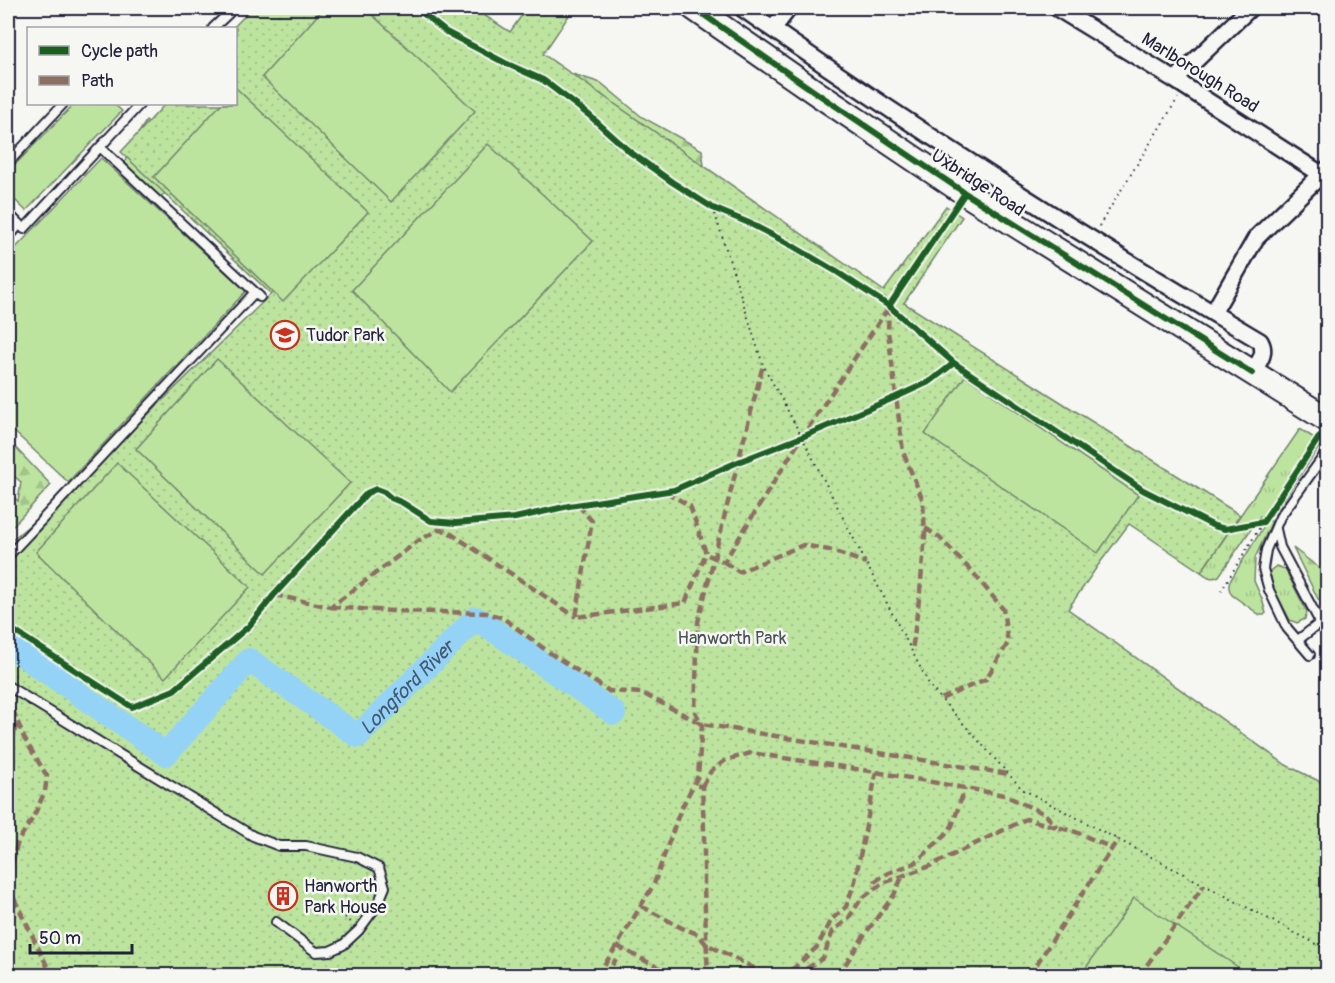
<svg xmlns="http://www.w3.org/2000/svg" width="1335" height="983" viewBox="0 0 1335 983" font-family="Pangolin,sans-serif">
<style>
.grass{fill:url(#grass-tufts);stroke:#70836d;stroke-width:1.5}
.forest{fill:url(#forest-firs);stroke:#70836d;stroke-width:1.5}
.park{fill:url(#park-dots);stroke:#70836d;stroke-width:1.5}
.pitch{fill:#bde49f;stroke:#70836d;stroke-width:1.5}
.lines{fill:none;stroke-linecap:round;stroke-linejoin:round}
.river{stroke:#95d3f6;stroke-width:24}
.lane-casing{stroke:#22223b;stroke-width:12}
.street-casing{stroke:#22223b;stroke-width:20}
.primary-casing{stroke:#22223b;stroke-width:28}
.path{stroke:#22223b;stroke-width:2;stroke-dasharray:1.5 4.5;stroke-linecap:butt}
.lane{stroke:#f6f6f2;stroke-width:8}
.street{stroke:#f6f6f2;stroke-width:15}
.primary{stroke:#f6f6f2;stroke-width:24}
.quiet{stroke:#8d6e63;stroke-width:4.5;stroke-dasharray:9 4.5;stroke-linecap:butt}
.cycleway-casing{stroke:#f6f6f2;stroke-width:10}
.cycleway{stroke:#1b5e20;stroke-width:6}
.labels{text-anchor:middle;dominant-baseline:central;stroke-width:5;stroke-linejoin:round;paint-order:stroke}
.street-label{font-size:18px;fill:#22223b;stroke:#f6f6f2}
.poi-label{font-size:18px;fill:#22223b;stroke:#f6f6f2;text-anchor:start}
.park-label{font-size:18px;fill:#495254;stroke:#f6f6f2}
.water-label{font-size:20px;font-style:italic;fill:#445773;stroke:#f6f6f2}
</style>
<defs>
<pattern id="grass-tufts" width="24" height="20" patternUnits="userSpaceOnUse" patternTransform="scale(1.5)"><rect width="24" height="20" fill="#bde49f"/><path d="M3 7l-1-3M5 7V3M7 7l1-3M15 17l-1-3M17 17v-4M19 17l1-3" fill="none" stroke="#a2c38a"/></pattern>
<pattern id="forest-firs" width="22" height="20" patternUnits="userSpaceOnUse" patternTransform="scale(1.5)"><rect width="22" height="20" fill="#bde49f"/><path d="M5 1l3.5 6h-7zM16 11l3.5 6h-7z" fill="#a2c38a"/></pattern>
<pattern id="park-dots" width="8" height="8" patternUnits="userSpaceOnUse" patternTransform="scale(1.5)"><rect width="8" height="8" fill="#bde49f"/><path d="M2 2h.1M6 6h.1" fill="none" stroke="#a2c38a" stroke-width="1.8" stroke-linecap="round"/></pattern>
</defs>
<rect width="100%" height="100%" fill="#f6f6f2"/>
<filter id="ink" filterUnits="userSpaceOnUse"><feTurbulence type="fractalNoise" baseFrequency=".0167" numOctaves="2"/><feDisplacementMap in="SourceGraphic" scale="12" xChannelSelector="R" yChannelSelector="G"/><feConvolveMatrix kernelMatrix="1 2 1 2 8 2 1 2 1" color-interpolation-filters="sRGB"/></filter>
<g filter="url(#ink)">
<!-- grass -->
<path class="grass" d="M1300 429 1322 443 1274 514 1260 516 1219 576C1211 580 1208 577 1201 572Z
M1267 521H1272L1255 558 1254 581 1262 599 1266 613 1264 615H1260L1232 595C1229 590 1228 587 1230 581Z
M1276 566 1285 569 1307 612 1305 619 1297 623 1290 620 1269 579 1270 571Z"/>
<!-- forest -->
<path class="forest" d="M560 70 601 83 642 117 702 150 706 182Z
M146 121 157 129 170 190 160 197 137 177 125 163 127 152Z
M8 440 51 485 8 531V492L18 501 21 482 8 471Z
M1293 548 1327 574V605L1318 599Z"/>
<!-- park -->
<path class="park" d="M252 8H473L510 32 527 8H574L543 54 884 291 946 206 962 217 904 303 1240 515 1201 572 1129 524 1099 564 1068 609 1286 765 1327 785V975L8 976V543L67 494 271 294 121 152 165 104H236V28H233Z"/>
<!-- pitch -->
<path class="pitch" d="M324 8H365L475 111 391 202 262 77Z
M236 88 368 212 283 302 154 177 221 104H236Z
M74 104H114L122 111 26 211 8 193V172Z
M488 144 593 241 450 392 352 290Z
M101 158 246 291 68 482 8 426V256Z
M217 359 350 483 265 574 136 449Z
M965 376 1138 495 1098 553 925 434Z
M117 463 250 587 165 678 36 552Z
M1134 898 1250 975H1081Z"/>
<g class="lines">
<!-- river -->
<path class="river" id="s1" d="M8 645 166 754 249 660 358 736 476 618 614 713"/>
<!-- lane casing -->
<g class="lane-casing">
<path id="lane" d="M213 28 229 13 231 8
M100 147 260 297
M8 163 63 104
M8 213 24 229 140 104
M8 238 20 224
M1276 529 1280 547 1325 632
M8 556 255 292
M1298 640 1320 623
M1310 655 1287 628 1269 590 1263 569 1266 550 1280 517 1328 450
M8 686 253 836 279 846H306L357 857 379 868 385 887 378 904 359 930 343 945 330 951 316 952 276 922"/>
</g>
<!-- street casing -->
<g class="street-casing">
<path id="street" d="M742 8C910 126 1083 237 1260 341 1267 353 1259 362 1252 373
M1057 8 1175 80 1321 174
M773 29 789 8
M1175 80 1250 8
M1213 313 1256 238 1327 169"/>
</g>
<!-- primary casing -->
<g class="primary-casing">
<path id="primary" d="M694 8 818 94 965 193 1328 420"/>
</g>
<!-- path -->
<path class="path" d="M665 8 677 16
M713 208 763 365 802 437 866 563 930 686 941 699 1022 789 1328 950
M1099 226 1178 98
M1221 591 1263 522
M345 917 352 923"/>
<!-- lane -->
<use href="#lane" class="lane"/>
<!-- street -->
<use href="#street" class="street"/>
<!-- primary -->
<use href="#primary" class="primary"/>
<!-- quiet -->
<path class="quiet" d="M889 306 888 331 903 452 923 501 925 536 920 592 912 651
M578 505 592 521 576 617 685 603 706 553 690 506 666 492
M925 528 939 537 975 575 1003 609 1008 643 986 679 941 699
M708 555 724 562 802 437 889 307
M724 562 739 572 803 545 829 550 866 563
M274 595 331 607 418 541 438 530 447 531 576 617
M331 607 391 611 487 613 503 618 550 653 609 691 642 693 702 724 1008 774
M8 697 24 738 47 776 45 791 33 818 18 841 8 880
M8 746 18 723
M697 786H702L704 830V888L708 976
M702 786 711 771 726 760 751 753 876 772 1004 795 1045 814 1057 827
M874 882 888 873 915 863 945 835 952 826 965 788
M8 886 52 976
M641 906 682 928 698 934 706 944 770 976
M617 946 674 976
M597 976 618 944 654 884 680 811 698 776 702 724 695 712 698 622 738 462 763 365
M614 976 609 970 616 959
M779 976 794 968 817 947 832 919 846 907 855 881 871 801 876 772
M795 976 823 958 833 931 848 919 861 899 883 883 930 866 1026 819 1076 832 1112 848
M838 976 865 934 894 895 902 877
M1029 976 1118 839
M1139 976 1204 885"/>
<!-- cycleway casing -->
<g class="cycleway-casing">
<path id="cycleway" d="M416 8 446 32 505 63 543 80 589 115 630 152 672 182 713 208 749 223 791 245 837 272 889 306 954 363
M694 8 818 94 965 193 1252 373
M889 306 965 193
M8 627 132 707 174 690 249 626 274 595 367 493 376 489 384 492 391 498 403 503 431 521 456 523 515 518 569 506 674 490 738 462 802 437 896 397 931 381 954 363 1143 490 1214 526 1225 529 1263 522 1320 436"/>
</g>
<!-- cycleway -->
<use href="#cycleway" class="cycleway"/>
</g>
</g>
<!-- icons -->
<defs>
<g id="school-ring" transform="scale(1.5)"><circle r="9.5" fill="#f6f6f2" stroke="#c8321e" stroke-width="1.5"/><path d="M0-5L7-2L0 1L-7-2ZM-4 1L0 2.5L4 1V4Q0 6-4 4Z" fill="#c8321e"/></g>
<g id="building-ring" transform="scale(1.5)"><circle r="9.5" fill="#f6f6f2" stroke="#c8321e" stroke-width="1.5"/><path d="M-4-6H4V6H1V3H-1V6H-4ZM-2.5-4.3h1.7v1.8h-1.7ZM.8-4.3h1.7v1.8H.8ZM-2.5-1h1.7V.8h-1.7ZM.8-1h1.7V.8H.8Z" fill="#c8321e"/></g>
</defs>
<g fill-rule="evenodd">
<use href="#school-ring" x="285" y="335"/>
<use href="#building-ring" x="283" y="896"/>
</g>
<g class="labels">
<!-- street labels -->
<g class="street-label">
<text transform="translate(1200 73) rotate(32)">Marlborough Road</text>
<text transform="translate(978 183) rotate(33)">Uxbridge Road</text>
</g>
<!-- poi labels -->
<g class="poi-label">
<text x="306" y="335">Tudor Park</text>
<text x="304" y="886">Hanworth<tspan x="304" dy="21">Park House</tspan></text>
</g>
<!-- park labels -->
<g class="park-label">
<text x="732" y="638">Hanworth Park</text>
</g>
<!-- water labels -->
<g class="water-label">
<text stroke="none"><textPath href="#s1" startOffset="519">Longford River</textPath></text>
</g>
</g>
<!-- margin -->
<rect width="1335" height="983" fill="none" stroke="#f6f6f2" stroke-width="30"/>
<rect x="15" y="15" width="1305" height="953" fill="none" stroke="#22223b" stroke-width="2" filter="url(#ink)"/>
<!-- legend -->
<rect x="27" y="27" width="210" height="78" fill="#f6f6f2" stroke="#a1a1a9" stroke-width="1.5"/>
<rect x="39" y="46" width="30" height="9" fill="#1b5e20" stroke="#a1a1a9" stroke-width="1.5"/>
<text x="81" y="57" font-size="18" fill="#22223b">Cycle path</text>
<rect x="39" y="76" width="30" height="9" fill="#8d6e63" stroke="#a1a1a9" stroke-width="1.5"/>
<text x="81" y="87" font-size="18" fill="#22223b">Path</text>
<!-- scale -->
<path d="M30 944v9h102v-9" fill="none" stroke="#22223b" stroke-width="3"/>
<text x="39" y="944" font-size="18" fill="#22223b" stroke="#f6f6f2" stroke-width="4.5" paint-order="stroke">50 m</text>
</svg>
